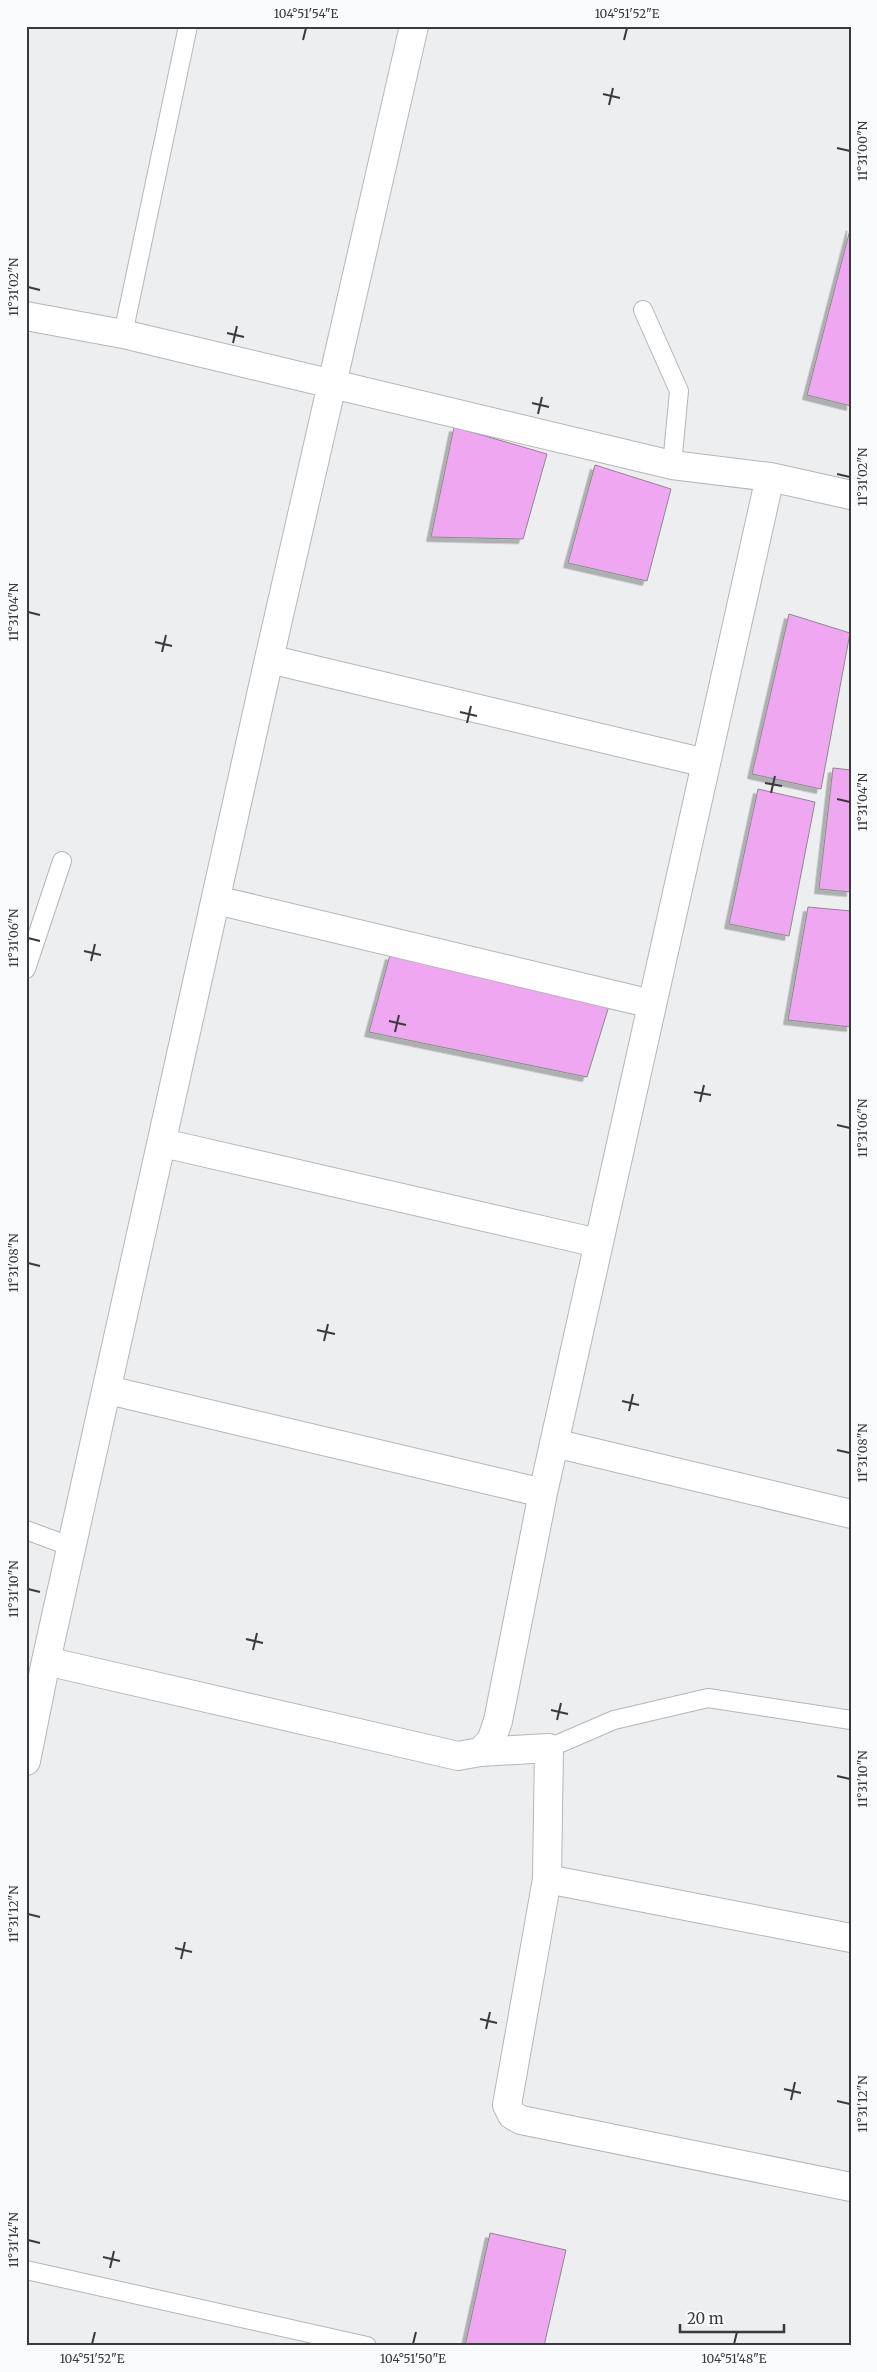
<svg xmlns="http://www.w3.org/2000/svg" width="877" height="2372" viewBox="0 0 877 2372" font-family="Merriweather,serif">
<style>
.building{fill:#f0a7f1;stroke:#8b8a8b;filter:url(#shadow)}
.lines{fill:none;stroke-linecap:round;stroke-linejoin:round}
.lane-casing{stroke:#b5b6b8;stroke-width:20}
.street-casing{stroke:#b5b6b8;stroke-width:30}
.lane{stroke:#fff;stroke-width:18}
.street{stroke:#fff;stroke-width:28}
.ticks{fill:none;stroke:#3a3a3b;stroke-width:2}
.neatline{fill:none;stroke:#3a3a3b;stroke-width:2}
.ticks-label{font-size:12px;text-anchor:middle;fill:#3a3a3b}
</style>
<defs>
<filter id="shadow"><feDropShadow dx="-4.5" dy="4.5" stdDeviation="0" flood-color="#0004"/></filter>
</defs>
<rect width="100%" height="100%" fill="#edeef0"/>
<!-- building -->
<path class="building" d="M851 226V406L807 395Z
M454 427 547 454 523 539 431 537Z
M595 465 671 489 647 581 568 563Z
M789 614 850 633 821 789 752 774Z
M833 768 851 770V892L819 889Z
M758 789 815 802 789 936 729 924Z
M808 907 851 911V1027L788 1020Z
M390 955 609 1006 587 1077 369 1032Z
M490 2233 566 2250 544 2346H465Z"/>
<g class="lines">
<!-- lane casing -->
<g class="lane-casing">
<path id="lane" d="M643 310 679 391 672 465
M123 334 188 26
M26 969 62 861
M26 1530 72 1547
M549 1748 614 1720 708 1698 851 1720
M26 2270 367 2346"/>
</g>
<!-- street casing -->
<g class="street-casing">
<path id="street" d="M26 316 123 334 672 465 770 477 851 495
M269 659 706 763
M216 900 652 1004
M163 1143 598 1243
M108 1390 543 1493
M554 1443 851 1514
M46 1661 458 1756 480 1752 549 1748 547 1879 507 2105 512 2115 521 2120 851 2187
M480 1752 491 1741 498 1721 543 1493 770 477
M26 1761 46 1661 269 659 414 26
M547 1879 851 1938"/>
</g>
<!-- lane -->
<use href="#lane" class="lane"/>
<!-- street -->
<use href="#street" class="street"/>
</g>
<!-- ticks -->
<path class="ticks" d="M303 40 306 28M624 40 627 28M603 94 620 98M609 105 613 88M837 148 850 151M28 287 40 290M227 333 244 337M233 343 237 326M532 403 549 407M538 414 542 397M837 474 850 477M28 612 40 615M155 642 172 646M162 652 166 635M460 712 477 716M467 723 471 706M765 783 782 786M771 793 775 776M837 799 850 802M28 938 40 941M84 951 101 955M91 961 95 944M389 1021 406 1025M395 1032 399 1015M694 1092 711 1095M700 1102 704 1085M837 1125 850 1128M28 1263 40 1266M317 1330 335 1334M324 1341 328 1324M622 1401 639 1405M629 1411 633 1394M837 1450 850 1453M28 1589 40 1592M246 1639 263 1643M253 1650 257 1633M551 1710 568 1714M557 1720 561 1703M837 1776 850 1779M28 1914 40 1917M175 1948 192 1952M181 1959 185 1942M480 2019 497 2023M486 2029 490 2012M784 2089 801 2093M791 2100 795 2082M837 2101 850 2104M28 2240 40 2243M103 2257 120 2261M110 2268 114 2251M92 2344 95 2332M413 2344 416 2332M734 2344 737 2332"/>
<!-- border -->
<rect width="877" height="2372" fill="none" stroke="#fafbfd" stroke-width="55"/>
<!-- scale -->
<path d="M680 2324v8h104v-8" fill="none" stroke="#3a3a3b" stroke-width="2.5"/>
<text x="687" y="2324" font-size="15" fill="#3a3a3b" stroke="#fafbfd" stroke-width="4" paint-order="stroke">20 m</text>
<rect x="28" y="28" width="822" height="2316" class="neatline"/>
<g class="ticks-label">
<text x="306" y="18">104°51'54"E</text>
<text x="627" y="18">104°51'52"E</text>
<text transform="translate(863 151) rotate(-90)" y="4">11°31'00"N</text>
<text transform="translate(14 287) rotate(-90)" y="4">11°31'02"N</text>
<text transform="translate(863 477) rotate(-90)" y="4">11°31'02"N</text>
<text transform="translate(14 612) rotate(-90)" y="4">11°31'04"N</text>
<text transform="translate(863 802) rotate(-90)" y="4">11°31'04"N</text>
<text transform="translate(14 938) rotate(-90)" y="4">11°31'06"N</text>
<text transform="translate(863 1128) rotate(-90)" y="4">11°31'06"N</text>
<text transform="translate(14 1263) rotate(-90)" y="4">11°31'08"N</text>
<text transform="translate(863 1453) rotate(-90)" y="4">11°31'08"N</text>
<text transform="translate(14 1589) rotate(-90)" y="4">11°31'10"N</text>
<text transform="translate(863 1779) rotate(-90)" y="4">11°31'10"N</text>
<text transform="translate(14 1914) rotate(-90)" y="4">11°31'12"N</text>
<text transform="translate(863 2104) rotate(-90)" y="4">11°31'12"N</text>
<text transform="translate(14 2240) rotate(-90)" y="4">11°31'14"N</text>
<text x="92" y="2363">104°51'52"E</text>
<text x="413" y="2363">104°51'50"E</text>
<text x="734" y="2363">104°51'48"E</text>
</g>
</svg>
